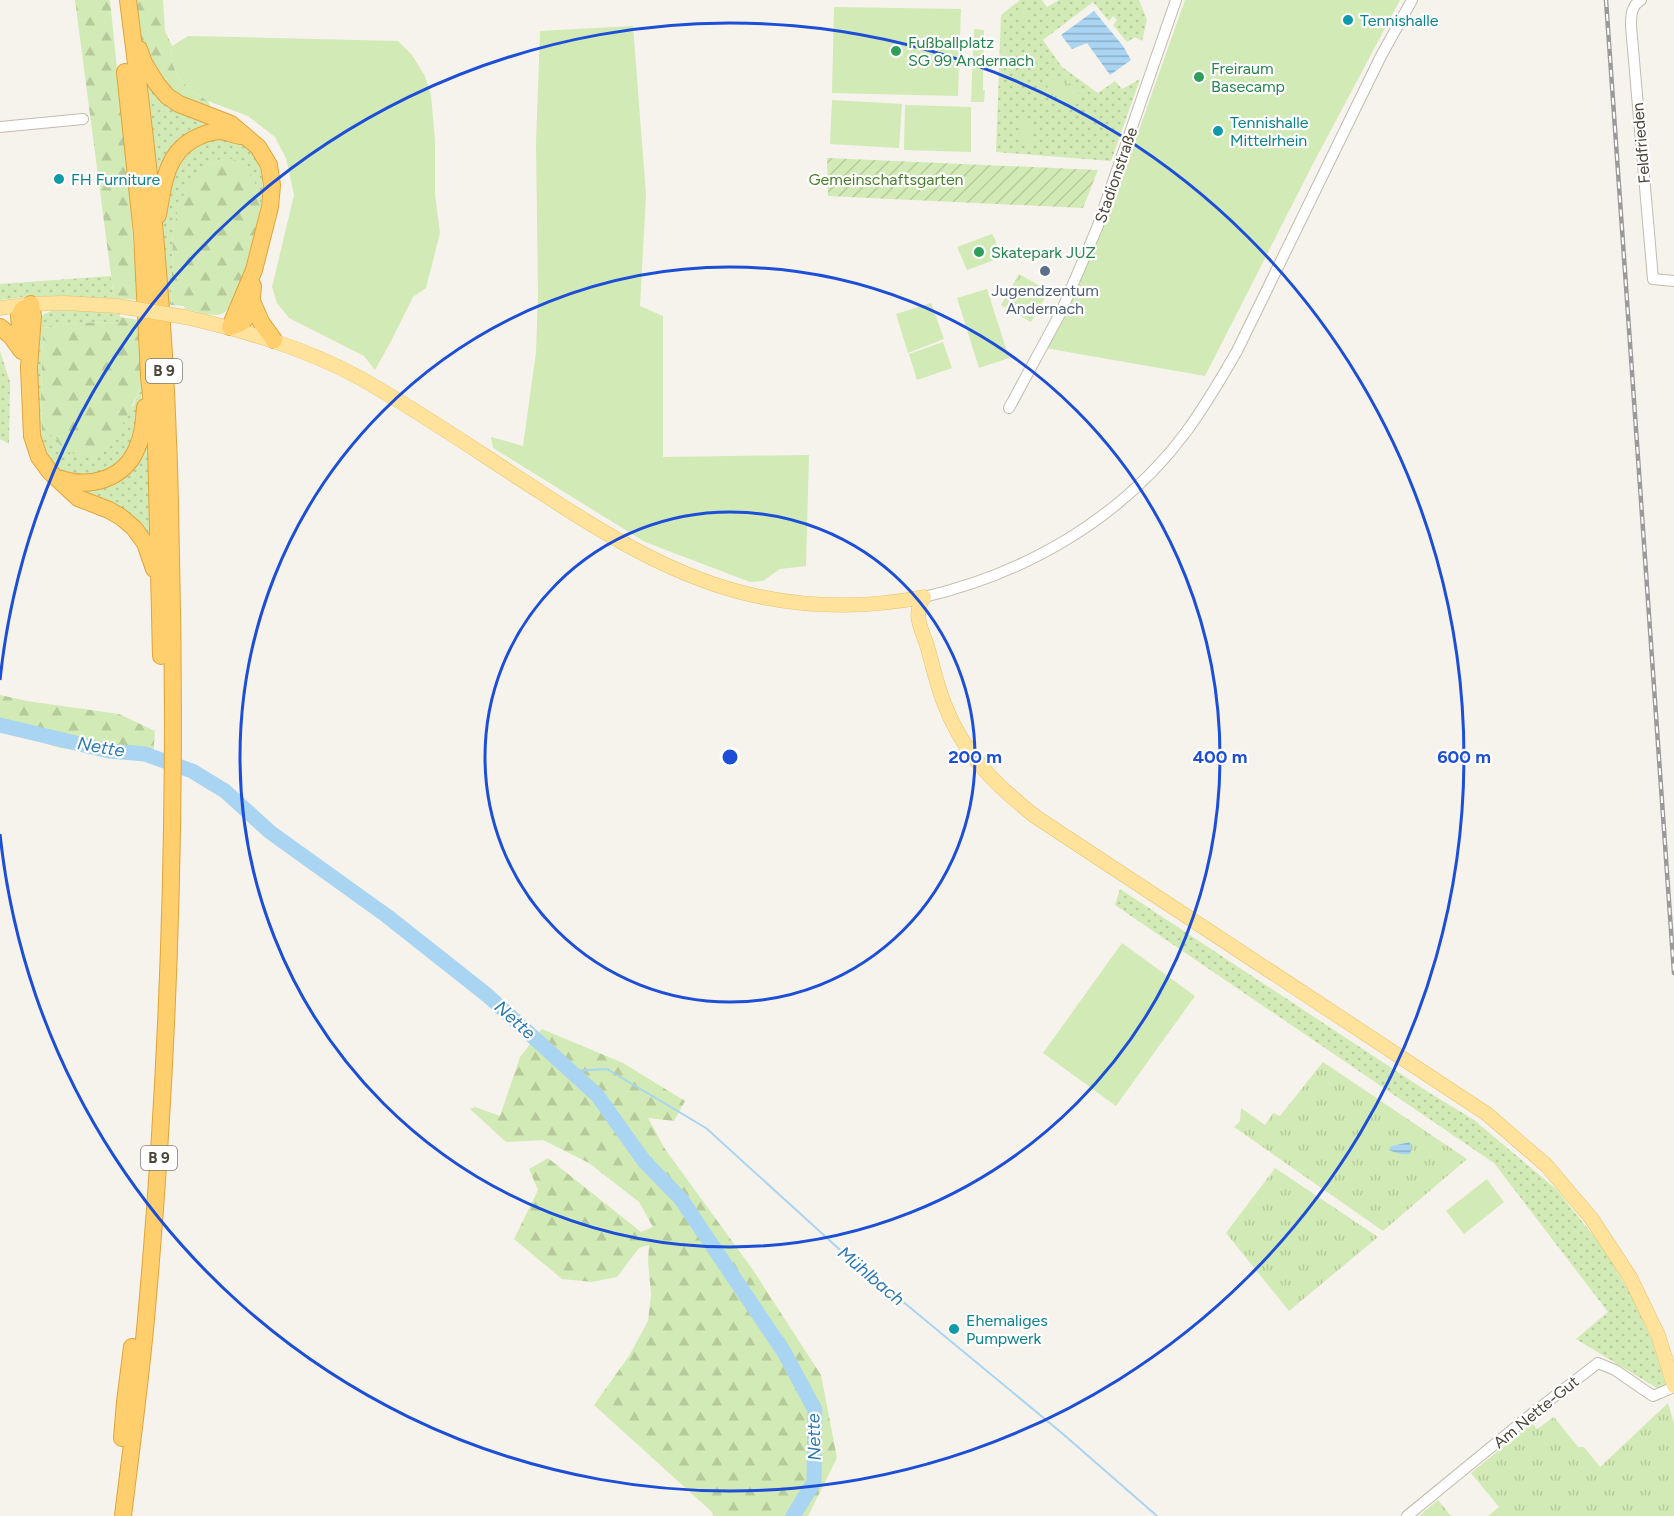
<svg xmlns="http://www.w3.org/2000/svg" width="1674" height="1516" viewBox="0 0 1674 1516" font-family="Figtree,sans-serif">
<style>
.grass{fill:url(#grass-dots)}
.forest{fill:url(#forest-firs)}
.park{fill:url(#park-tufts)}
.garden{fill:url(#garden-furrows)}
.pitch{fill:#d2eab5}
.water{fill:url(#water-rules)}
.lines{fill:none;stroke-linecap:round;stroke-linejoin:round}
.stream{stroke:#a9d4f2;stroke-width:2}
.river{stroke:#a9d4f2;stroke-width:15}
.minor-casing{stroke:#c2bbae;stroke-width:12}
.major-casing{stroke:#e6c16a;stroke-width:15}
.highway-casing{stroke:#e0a43c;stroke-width:18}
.minor{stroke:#fff;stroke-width:10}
.major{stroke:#ffe39c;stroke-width:14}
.highway{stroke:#ffcf6e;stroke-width:16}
.rail-casing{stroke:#9a9a9a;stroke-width:4.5}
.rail{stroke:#fff;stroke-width:2;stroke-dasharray:7;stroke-linecap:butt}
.major-bridge-casing{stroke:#e6c16a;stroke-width:15;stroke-linecap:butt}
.major-bridge{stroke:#ffe39c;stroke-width:14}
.ring{fill:none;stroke:#1d4ed8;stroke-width:3}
.culture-dot{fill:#0f9aa8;stroke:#fff;stroke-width:2}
.leisure-dot{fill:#2e9e5b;stroke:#fff;stroke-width:2}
.service-dot{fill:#5c6f8a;stroke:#fff;stroke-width:2}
.labels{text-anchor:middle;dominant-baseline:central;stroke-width:4.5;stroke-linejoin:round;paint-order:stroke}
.shield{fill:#fff;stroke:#817c74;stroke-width:1.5}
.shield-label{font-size:15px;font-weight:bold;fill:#4b4439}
.culture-label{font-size:16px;fill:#0d838f;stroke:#fff;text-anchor:start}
.leisure-label{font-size:16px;fill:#27864d;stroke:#fff;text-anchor:start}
.street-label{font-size:16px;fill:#4b4439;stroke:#fff}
.park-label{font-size:16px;fill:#4a7f2a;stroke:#fff}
.service-label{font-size:16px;fill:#4e5e75;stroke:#fff}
.water-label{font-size:18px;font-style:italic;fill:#2e7ab2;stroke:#fff}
.centre{fill:#1d4ed8;stroke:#fff;stroke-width:3}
.ring-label{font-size:18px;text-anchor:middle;font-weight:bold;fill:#1d4ed8;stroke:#fff;stroke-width:4.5;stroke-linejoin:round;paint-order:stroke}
</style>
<defs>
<pattern id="grass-dots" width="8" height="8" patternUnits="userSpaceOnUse" patternTransform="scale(1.5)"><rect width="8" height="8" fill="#d2eab5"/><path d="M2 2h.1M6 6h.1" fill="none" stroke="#b6ca9c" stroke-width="1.8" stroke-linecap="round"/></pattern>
<pattern id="forest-firs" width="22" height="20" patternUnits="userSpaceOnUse" patternTransform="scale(1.5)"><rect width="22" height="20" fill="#d2eab5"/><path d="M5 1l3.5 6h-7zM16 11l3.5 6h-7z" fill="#b6ca9c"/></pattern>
<pattern id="park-tufts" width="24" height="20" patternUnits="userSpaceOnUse" patternTransform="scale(1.5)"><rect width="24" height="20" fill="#d2eab5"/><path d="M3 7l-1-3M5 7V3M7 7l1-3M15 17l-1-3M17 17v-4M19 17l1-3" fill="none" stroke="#b6ca9c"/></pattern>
<pattern id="garden-furrows" width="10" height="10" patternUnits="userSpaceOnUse" patternTransform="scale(1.5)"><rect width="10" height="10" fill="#d2eab5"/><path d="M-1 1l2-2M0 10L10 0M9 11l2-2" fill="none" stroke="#b6ca9c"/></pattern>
<pattern id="water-rules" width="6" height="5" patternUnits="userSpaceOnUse" patternTransform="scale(1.5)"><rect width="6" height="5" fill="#a9d4f2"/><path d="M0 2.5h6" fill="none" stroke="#8caec5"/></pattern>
</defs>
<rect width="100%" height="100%" fill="#f6f3ec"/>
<!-- grass -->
<path class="grass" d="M1020 0H1042L1047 7 1059 0H1139L1147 20 1142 41 1135 37 1127 42 1113 25 1117 20 1113 16 1109 21 1093 2 1043 40 1062 67 1098 93 1115 81 1122 89 1140 79 1111 161 996 152 1001 15Z
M145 82 231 127 207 130 158 188Z
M214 138C221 139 231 139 238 142 268 153 263 190 260 215L258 194 221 159 205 167 190 182 179 206 173 230 171 305 165 304 162 229 164 202 183 152Z
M111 276 114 298 30 296 0 300V284Z
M52 311H89L120 314 121 322 78 323 43 328 41 393 42 429 133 406 142 385 141 407 126 459 98 478 67 474 58 468 49 461 37 431 35 379 38 320 44 314Z
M0 351 10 382 9 444 0 439Z
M148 436 152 543 64 481 101 485Z
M1120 889 1425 1090 1474 1120 1556 1189 1604 1249 1631 1295 1652 1341 1666 1386 1660 1390 1576 1339 1608 1312 1494 1163 1115 905Z"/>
<!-- forest -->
<path class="forest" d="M75 0H110L127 167 138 300 114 298Z
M136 0H163L165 31 172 46 171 60 178 77 193 92 208 101 210 106 209 111 168 91 142 43Z
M221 159C226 159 231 158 235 160 254 168 262 197 259 216 257 230 252 243 248 257 245 271 237 309 221 314 211 317 195 311 185 309L184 306 171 305 173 230 179 206 189 182 205 167Z
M120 317 139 320 142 385 116 438 95 458 63 451 57 439 42 430 41 393 43 328 78 323 120 322Z
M0 695 27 701 119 714 155 731 153 760 60 748 0 730Z
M542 1029 623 1063 685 1101 674 1121 648 1118 665 1149 753 1270 821 1375 837 1458 808 1516H713L712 1512 594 1405 629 1356 648 1321 651 1294 648 1262 649 1245 639 1248 617 1277 592 1282 562 1279 514 1239 538 1190 529 1169 548 1158 641 1232 653 1227 639 1202 589 1163 543 1140 506 1142 470 1109 475 1107 500 1116 520 1057Z"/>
<!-- park -->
<path class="park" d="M1059 76 1079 90 1075 102C1059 107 1052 104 1047 88L1051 81Z
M1019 274 1049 291 1031 322 1001 305Z
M1323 1062 1467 1159 1383 1231 1234 1127 1240 1121 1241 1108 1265 1125 1273 1113 1280 1116Z
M1275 1168 1378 1237 1289 1311 1226 1233Z
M1668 1403 1674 1424V1516H1488L1499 1507 1471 1473 1532 1423 1537 1429 1554 1417 1578 1447H1584L1600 1467Z
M1438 1500 1451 1516H1419Z"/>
<!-- garden -->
<path class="garden" d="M827 158H828L1098 170 1083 208 828 196Z"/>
<!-- pitch -->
<path class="pitch" d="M1185 0H1400L1315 160 1205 376 1045 348 1073 294 1127 164Z
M834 7 961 9 958 96 832 93Z
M1024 7 1033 15 1024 24 1016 16Z
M633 26 646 195 640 306 663 316V457L809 455 806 566 780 569 763 581 750 582 645 542 493 448 491 437 523 446 536 352 538 295 536 143 540 31Z
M974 29 984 30 983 90H985L984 102H971Z
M188 36 398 41 412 55 425 76 431 95 435 141V194L440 233 426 288 413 297 390 343 375 370 364 356 289 318 277 303 272 287 294 195 286 158 275 137 248 116 208 101 193 92 178 77 171 60 172 46Z
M832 100 902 104 899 148 830 144Z
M905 105 971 107V152L904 150Z
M1020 118H1032V142H1019Z
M992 234 995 239 1000 258 967 270 957 247Z
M1021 276 1031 282 1014 311 1004 306Z
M1033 283 1047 291 1030 320 1016 312Z
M987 289 1009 358 979 368 957 298Z
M931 303 944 339 908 353 896 314Z
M943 342 952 368 917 380 909 354Z
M1122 943 1195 996 1116 1106 1043 1053Z
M1487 1179 1504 1202 1464 1234 1446 1211Z
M1303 1199 1313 1207 1297 1227 1288 1220Z"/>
<!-- water -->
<path class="water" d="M1094 11 1123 46 1131 60 1110 75 1087 43 1072 49 1061 35Z
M1410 1142 1411 1150 1410 1154C1402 1155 1396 1153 1389 1150V1148L1392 1146Z"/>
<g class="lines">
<!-- stream -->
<path class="stream" d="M570 1071 607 1069 706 1128 838 1248 1063 1434 1157 1516"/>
<!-- river -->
<path class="river" d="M0 725 109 751 145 754 192 771 225 791 270 832 387 916 487 995 597 1095 644 1161 681 1199 784 1352 815 1410 814 1482 793 1516"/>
<!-- minor casing -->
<g class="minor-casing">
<path id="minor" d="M1641 0C1631 6 1631 15 1631 26L1653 279 1674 281
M0 127 83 119
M1009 408 1061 312 1097 228 1176 0
M924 597C1027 573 1122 518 1186 432 1205 406 1221 379 1237 351L1381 56 1412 0
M1407 1516 1534 1412 1598 1363 1615 1370 1653 1396 1674 1387"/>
</g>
<!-- major casing -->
<g class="major-casing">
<path id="major" d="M0 308 31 304 64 303 118 306
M185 317C246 331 305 348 360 378 424 414 484 456 545 495 609 537 677 578 752 595 809 608 867 608 924 597
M924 597C911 616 923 630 928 649 933 667 937 685 944 703 963 753 994 784 1036 817L1487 1114 1547 1166 1591 1218 1630 1277 1658 1335 1674 1386"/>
</g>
<!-- highway casing -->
<g class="highway-casing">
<path id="highway" d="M139 49 144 63 157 84 167 96 179 104 231 124 258 147 269 165 272 185 270 207 254 270 230 327
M125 72 142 234 149 376 156 443 161 656
M158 215C163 187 165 156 192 140 199 136 209 132 218 131 225 131 234 135 241 136
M252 301 261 322 274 340
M0 327 11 336 21 350
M230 327C253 322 251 306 253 286
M22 351 19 316 22 310 31 304 33 316 29 367 32 436 39 457 50 472 78 498 109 510 121 517 134 528 145 543 154 569
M58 478C89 489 124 480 137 448 143 435 144 421 145 407
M122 1438 125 1402 132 1347
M123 1516C131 1450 140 1385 146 1319 169 1065 177 811 171 556 170 518 170 479 168 441 166 373 161 304 155 235 148 157 138 78 128 0"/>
</g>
<!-- minor -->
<use href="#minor" class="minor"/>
<!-- major -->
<use href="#major" class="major"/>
<!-- highway -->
<use href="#highway" class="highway"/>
<!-- rail casing -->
<g class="rail-casing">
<path id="rail" d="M1606 0 1674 973"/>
</g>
<!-- rail -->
<use href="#rail" class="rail"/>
<!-- major-bridge casing -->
<g class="major-bridge-casing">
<path id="major-bridge" d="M118 306 185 317"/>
</g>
<!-- major-bridge -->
<use href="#major-bridge" class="major-bridge"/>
</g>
<!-- distance rings -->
<g class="ring">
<circle cx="730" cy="757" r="245"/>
<circle cx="730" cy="757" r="490"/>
<path d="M0 680A734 734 0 1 1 0 834"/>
</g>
<!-- markers -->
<g class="culture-dot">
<circle cx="1348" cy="20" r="6"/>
<circle cx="1218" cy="131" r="6"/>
<circle cx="59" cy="179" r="6"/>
<circle cx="954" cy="1329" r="6"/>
</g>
<g class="leisure-dot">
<circle cx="896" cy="51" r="6"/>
<circle cx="1199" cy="77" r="6"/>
<circle cx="979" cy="252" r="6"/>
</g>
<circle class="service-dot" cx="1045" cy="271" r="6"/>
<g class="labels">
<!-- shield labels -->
<g class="shield">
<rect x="146" y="359" width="36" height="24" rx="4.5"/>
<rect x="141" y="1146" width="36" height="24" rx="4.5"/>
</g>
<g class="shield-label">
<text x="164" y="371">B 9</text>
<text x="159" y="1158">B 9</text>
</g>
<!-- culture labels -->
<g class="culture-label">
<text x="1360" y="20">Tennishalle</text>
<text x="1230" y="122">Tennishalle<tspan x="1230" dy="18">Mittelrhein</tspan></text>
<text x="71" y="179">FH Furniture</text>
<text x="966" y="1320">Ehemaliges<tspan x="966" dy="18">Pumpwerk</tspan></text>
</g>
<!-- leisure labels -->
<g class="leisure-label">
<text x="908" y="42">Fußballplatz<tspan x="908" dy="18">SG 99 Andernach</tspan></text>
<text x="1211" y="68">Freiraum<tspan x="1211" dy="18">Basecamp</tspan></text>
<text x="991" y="252">Skatepark JUZ</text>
</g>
<!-- street labels -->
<g class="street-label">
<text transform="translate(1641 143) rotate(-95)">Feldfrieden</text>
<text transform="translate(1116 175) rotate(-71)">Stadionstraße</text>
<text transform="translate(1536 1412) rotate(-39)">Am Nette-Gut</text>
</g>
<!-- park labels -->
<g class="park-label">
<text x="886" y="179">Gemeinschaftsgarten</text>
</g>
<!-- service labels -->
<g class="service-label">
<text x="1045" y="290">Jugendzentum<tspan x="1045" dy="18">Andernach</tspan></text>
</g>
<!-- water labels -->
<g class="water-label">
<text transform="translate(101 747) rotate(10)">Nette</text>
<text transform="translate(515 1020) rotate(42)">Nette</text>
<text transform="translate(871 1276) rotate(40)">Mühlbach</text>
<text transform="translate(814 1437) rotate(-92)">Nette</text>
</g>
</g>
<circle cx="730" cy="757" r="9" class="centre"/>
<g class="ring-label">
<text x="975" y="763">200 m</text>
<text x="1220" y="763">400 m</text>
<text x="1464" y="763">600 m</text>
</g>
</svg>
